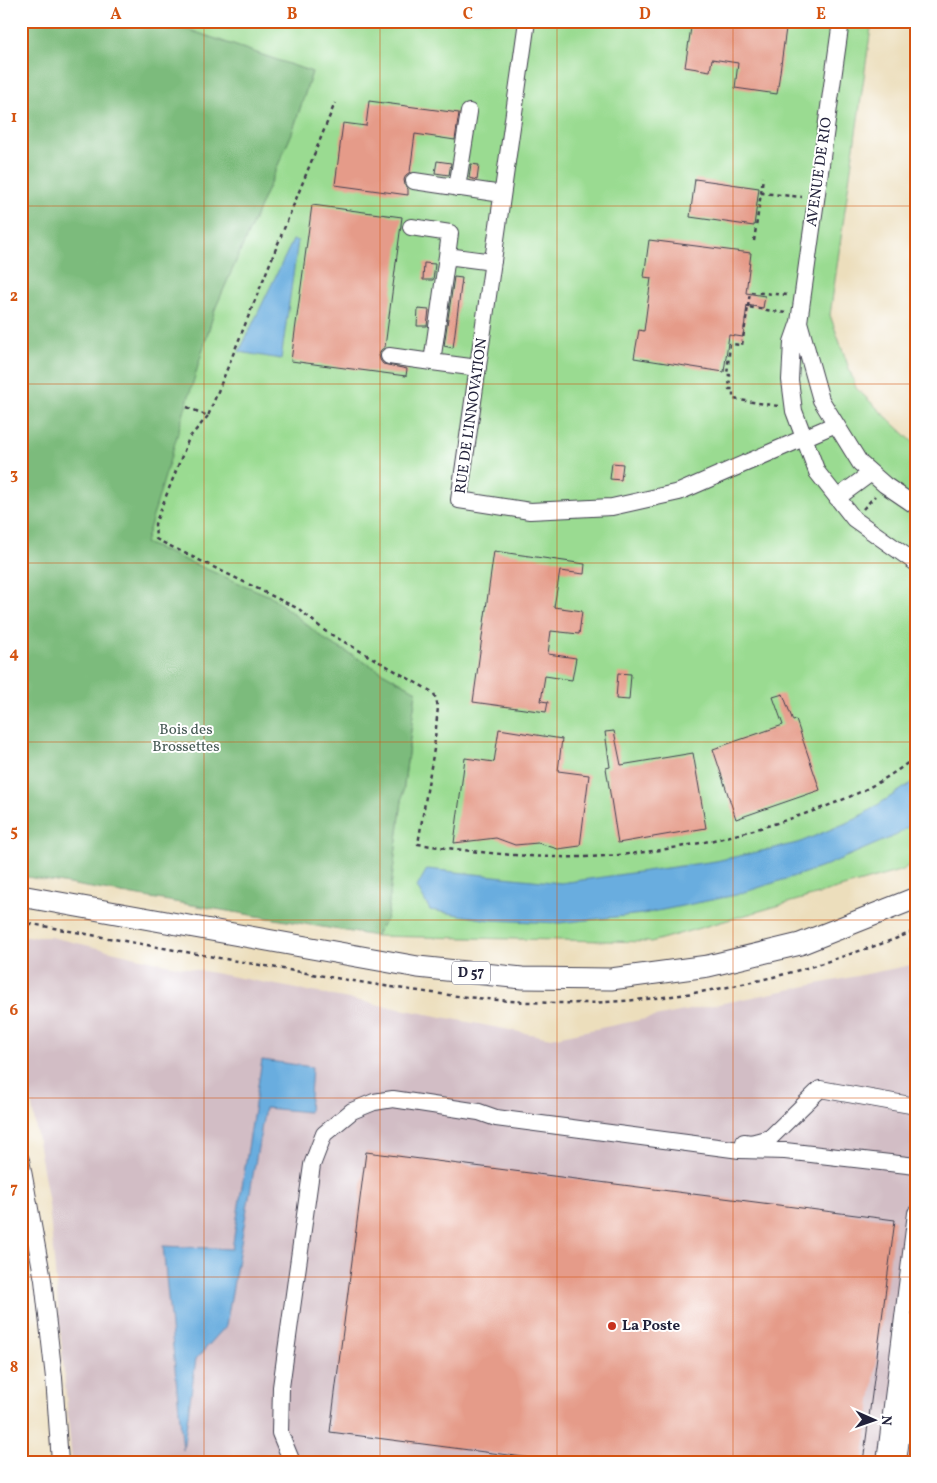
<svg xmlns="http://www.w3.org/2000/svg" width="937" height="1483" viewBox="0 0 937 1483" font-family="Vollkorn,serif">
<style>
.industrial{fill:#d2bdc5}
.green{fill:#9adb91;stroke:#5e7e66}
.forest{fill:#7bbb7b;stroke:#4e6e5b}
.water{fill:#69addf;stroke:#46688d}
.building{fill:#e59b89}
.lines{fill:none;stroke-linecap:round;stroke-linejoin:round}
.minor-casing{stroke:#403e4e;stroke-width:18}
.major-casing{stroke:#403e4e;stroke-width:23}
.path{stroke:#403e4e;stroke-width:2.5;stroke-dasharray:4 4;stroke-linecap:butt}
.minor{stroke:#fff;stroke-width:16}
.major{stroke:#fff;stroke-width:21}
.grid{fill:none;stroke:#d45411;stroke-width:1;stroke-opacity:0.55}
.poi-dot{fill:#c8321e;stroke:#fff;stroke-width:2}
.labels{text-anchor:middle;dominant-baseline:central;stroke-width:4;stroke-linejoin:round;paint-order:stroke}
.shield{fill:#fff;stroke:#646476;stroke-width:1}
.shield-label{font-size:14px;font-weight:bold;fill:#22223b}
.street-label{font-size:15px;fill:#22223b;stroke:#fff}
.park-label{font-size:15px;fill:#465a55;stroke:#fff}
.poi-label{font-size:15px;font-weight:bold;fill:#22223b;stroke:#fff;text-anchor:start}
.neatline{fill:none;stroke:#d45411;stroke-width:2}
.grid-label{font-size:16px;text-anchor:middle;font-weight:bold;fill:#d45411}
</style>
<rect width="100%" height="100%" fill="#fff"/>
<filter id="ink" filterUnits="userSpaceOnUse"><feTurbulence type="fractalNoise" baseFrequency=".02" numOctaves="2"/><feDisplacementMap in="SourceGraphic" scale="10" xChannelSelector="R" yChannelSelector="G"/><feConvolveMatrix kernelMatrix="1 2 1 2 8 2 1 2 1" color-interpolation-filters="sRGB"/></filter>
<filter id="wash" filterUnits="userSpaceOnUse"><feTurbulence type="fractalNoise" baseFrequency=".0096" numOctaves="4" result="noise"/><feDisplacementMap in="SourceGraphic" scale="20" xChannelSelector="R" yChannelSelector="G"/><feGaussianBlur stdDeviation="1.12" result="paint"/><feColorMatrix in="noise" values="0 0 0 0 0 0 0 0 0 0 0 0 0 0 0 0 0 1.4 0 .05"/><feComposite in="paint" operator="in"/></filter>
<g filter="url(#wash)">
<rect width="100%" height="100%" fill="#ecdebc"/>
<!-- industrial -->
<path class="industrial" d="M21 937H51L167 964 551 1038 916 964V1462H72L49 1204 21 1043Z"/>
<!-- green -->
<path class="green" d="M163 21H275L282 23 283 21H872L830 315 856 388 916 445V859L903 870 651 942 375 936 387 918 416 691 327 641 272 597 144 543 215 309 292 133 312 72Z"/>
<!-- forest -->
<path class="forest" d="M21 21H163L312 72 292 133 215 309 145 543 272 597 327 641 416 691 387 918 375 936 21 876Z"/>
<!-- water -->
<path class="water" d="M293 240 298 241 281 359 239 352Z
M916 780V821L897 835 820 868 736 895 643 914 559 923 489 920 430 910 417 887 427 869 561 883 716 861 798 843 856 819Z
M262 1060 312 1067 309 1112 265 1108 226 1326 196 1359 183 1450 163 1246 232 1249Z"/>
<g id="blocks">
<!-- building -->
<path class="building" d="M692 21H787L777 94 735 88 738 63 712 59 710 71 685 67Z
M369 101 459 113 455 140 415 134 410 172 406 175 404 180 405 185 408 189V195L335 185 343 123 366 126Z
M437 161 451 163 449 175 435 173Z
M471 164 479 165 477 180 469 178Z
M695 179 759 188 754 226 690 217Z
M312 205 402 217 385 347 381 350 379 355 380 360 383 364 407 369 406 376 291 361Z
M649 240 751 253 746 293 765 296 763 308 747 305 743 337 729 335 724 372 634 358 639 330 644 331 651 278 644 277Z
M424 263 435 264 433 280H423Z
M454 277 462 278 453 348 444 346Z
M418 309 429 310 427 326H417Z
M612 463 623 464 621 480 610 479Z
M494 551 585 564 584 574 560 571 554 607 582 611 579 634 551 631 548 654 576 658 572 680 545 676 541 701 548 702 546 712 473 702Z
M618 673 631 674 629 700 616 699Z
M783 694 793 721 796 720 820 790 736 819 713 749 783 725 773 697Z
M499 729 562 739 558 771 589 775 580 846 558 849 538 843 515 845 496 838 454 843 465 758 494 762Z
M614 731 621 765 693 753 706 828 618 843 606 768 610 767 605 732Z
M366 1152 895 1220 863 1462H562L330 1432Z"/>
</g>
</g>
<g filter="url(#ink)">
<use href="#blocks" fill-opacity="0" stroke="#403e4e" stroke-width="1"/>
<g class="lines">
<!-- minor casing -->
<g class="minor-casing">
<path id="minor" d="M527 21 459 500 530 511 612 507 679 492 836 424
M841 21 799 322 792 342 790 380 794 411 817 472 854 519 916 563
M414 181 502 194
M457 188 469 112
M411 227 450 233 447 256
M799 322 821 400 860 463 885 485 916 506
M389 356 432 362
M478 368 432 362 447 256 493 262
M837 498 871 473
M744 1142 751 1143 770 1138 820 1089 916 1106
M21 1160 43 1280 54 1378 60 1462
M292 1462 280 1433 281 1387 312 1165 324 1134 352 1111 374 1102 393 1099 479 1112 496 1118 740 1150 785 1151 916 1166
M885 1462 916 1213
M898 1462 916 1321"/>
</g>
<!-- major casing -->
<g class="major-casing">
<path id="major" d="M21 896 418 967 522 978 611 979 708 966 800 944 916 898"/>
</g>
<!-- path -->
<path class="path" d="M761 193 763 177
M754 241 761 193 802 197
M748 307 750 292 788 295
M778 406 733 399V389H729L730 375H727L730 344 742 345 748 307 786 313
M187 407 208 416 335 103
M208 416 189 438 155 524 156 539 299 609 325 631 434 693 438 707 434 749 418 844C480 853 544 860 607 856 671 851 734 838 795 817 839 803 881 786 916 756
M863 509 875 496
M21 922C108 938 195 954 283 969 383 986 485 1005 587 1003 672 1000 758 985 838 958 864 949 891 942 916 930
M21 1371 27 1462"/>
<!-- minor -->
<use href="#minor" class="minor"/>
<!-- major -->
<use href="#major" class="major"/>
</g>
</g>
<!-- grid -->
<path class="grid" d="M204 21V1462M380 21V1462M557 21V1462M733 21V1462M21 206H916M21 384H916M21 563H916M21 742H916M21 920H916M21 1098H916M21 1277H916"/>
<!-- markers -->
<circle class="poi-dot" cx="612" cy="1326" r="5"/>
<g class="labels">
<!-- shield labels -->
<rect class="shield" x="452" y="961.5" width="38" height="23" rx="4"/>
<g class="shield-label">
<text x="471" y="973">D 57</text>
</g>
<!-- street labels -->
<g class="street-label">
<text transform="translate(820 172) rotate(-82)">AVENUE DE RIO</text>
<text transform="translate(472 416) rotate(-82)">RUE DE L'INNOVATION</text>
</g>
<!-- park labels -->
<g class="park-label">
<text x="186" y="730">Bois des<tspan x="186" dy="17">Brossettes</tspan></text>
</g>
<!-- poi labels -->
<g class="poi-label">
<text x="622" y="1326">La Poste</text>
</g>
</g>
<!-- margin -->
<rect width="937" height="1483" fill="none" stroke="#fff" stroke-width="55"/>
<!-- north arrow -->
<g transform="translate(874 1420) rotate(92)" stroke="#ffffff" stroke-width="4" paint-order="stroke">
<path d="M0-4L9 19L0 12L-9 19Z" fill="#22223b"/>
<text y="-8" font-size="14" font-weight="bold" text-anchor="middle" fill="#22223b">N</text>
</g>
<rect x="28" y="28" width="882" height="1428" class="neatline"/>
<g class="grid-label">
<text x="116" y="19">A</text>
<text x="292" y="19">B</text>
<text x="468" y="19">C</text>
<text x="645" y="19">D</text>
<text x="821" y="19">E</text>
<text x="14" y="122">1</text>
<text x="14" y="301">2</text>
<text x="14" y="479">3</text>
<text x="14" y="658">4</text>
<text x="14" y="836">5</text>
<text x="14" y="1015">6</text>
<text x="14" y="1193">7</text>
<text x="14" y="1372">8</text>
</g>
</svg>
